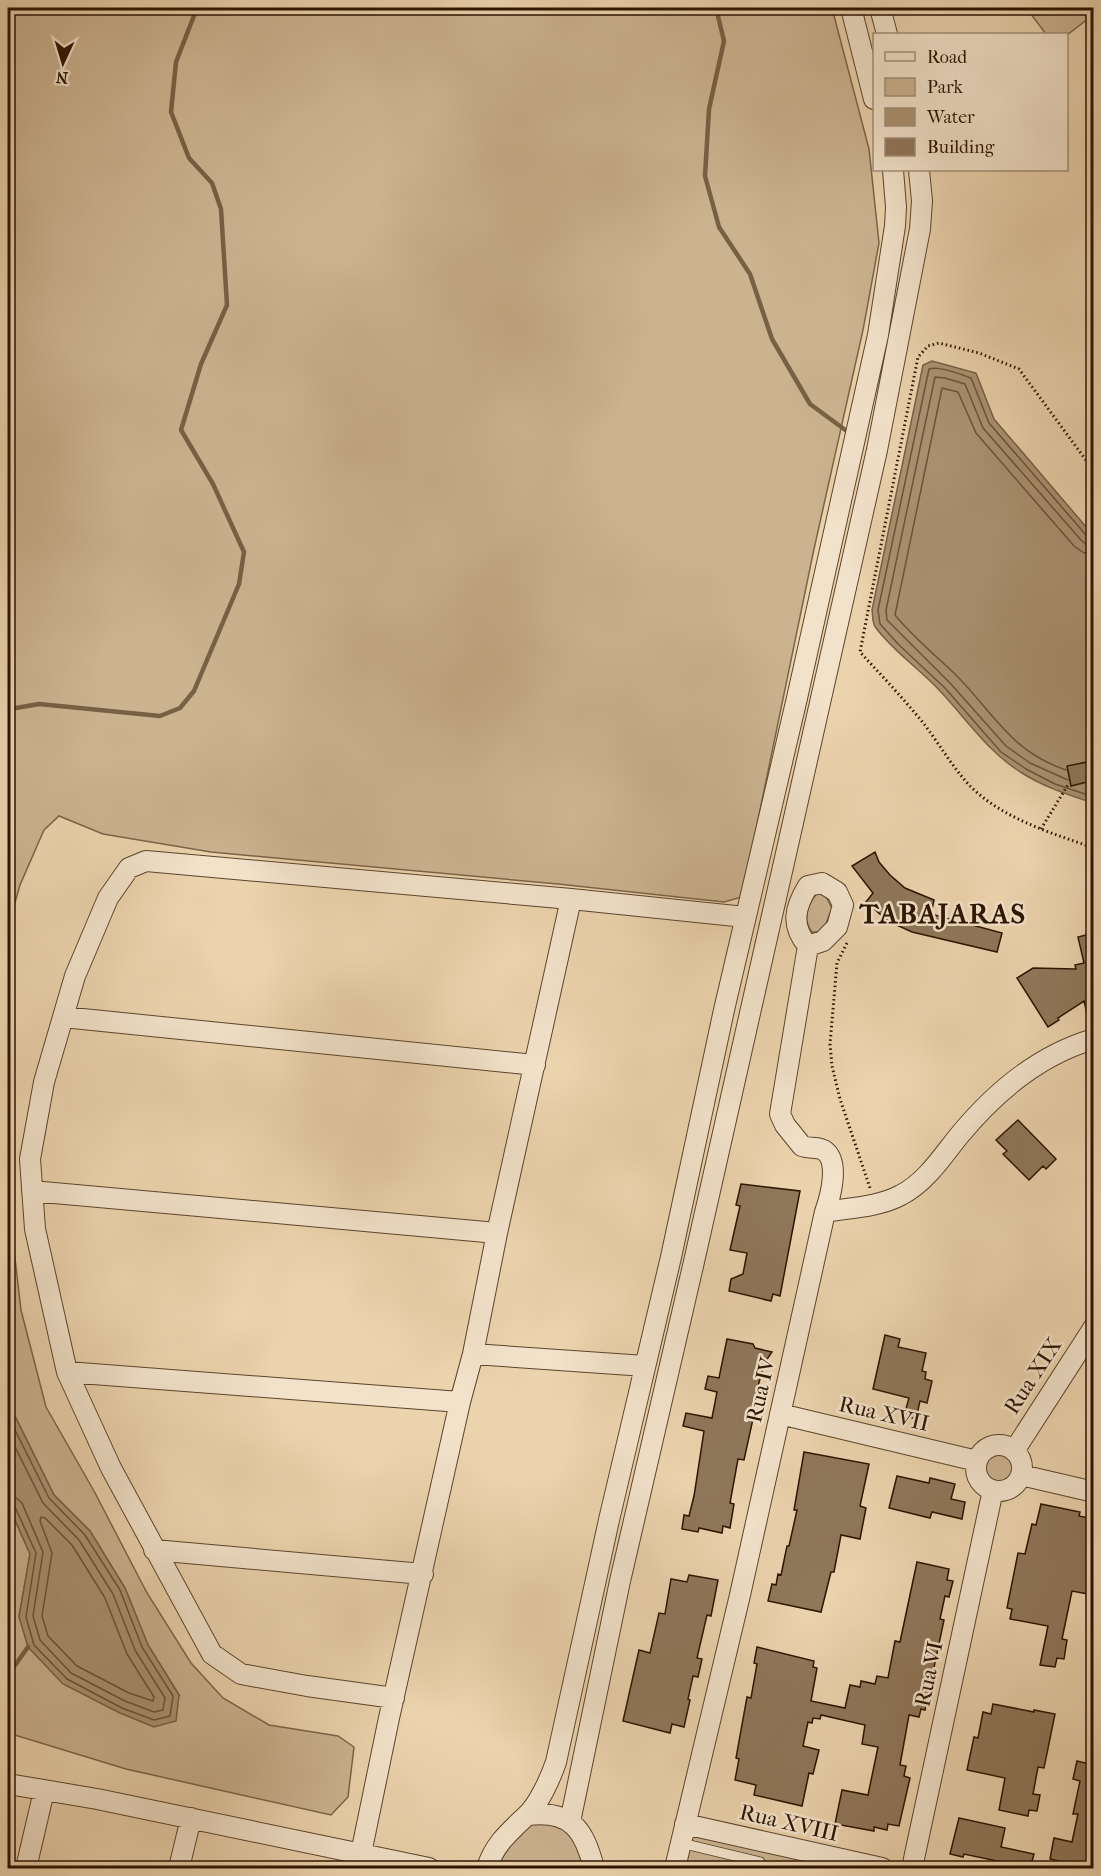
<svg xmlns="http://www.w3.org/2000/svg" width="1101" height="1876" viewBox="0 0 1101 1876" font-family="'IM FELL French Canon',serif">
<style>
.green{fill:#cbb390;stroke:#7c6448;stroke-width:1.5}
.water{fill:#aa9272;stroke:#786044;stroke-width:1.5}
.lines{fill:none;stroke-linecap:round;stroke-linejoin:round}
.shore{stroke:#6b5339;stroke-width:1.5}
.stream{stroke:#786044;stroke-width:4.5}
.building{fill:#8f775a;stroke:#2c1400;stroke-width:1.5}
.lane-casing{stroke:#5c442b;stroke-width:11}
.street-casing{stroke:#5c442b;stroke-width:22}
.path{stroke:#2c1400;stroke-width:3;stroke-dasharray:1.5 3;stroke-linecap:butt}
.lane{stroke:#f2e2ca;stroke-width:9}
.street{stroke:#f2e2ca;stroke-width:20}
.labels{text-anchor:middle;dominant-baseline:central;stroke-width:5;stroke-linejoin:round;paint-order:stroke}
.street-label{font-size:22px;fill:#2c1400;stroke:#f2e2ca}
.district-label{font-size:28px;font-weight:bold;letter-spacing:1.5px;fill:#2c1400;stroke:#f2e2ca}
</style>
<rect width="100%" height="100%" fill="#ebd3ad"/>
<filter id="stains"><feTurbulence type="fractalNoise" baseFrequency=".00333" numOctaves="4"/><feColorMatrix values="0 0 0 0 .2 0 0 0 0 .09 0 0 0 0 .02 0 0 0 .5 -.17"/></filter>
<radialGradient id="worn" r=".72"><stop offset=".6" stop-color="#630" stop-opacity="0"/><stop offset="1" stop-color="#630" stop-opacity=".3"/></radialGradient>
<!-- green -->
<path class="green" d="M8 8H832L869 149 879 243 863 330 814 549 742 897 724 902 558 884 211 852 103 834 59 816 44 830 20 885 8 927Z
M1030 8H1093V15L1067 35 1046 34 1027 9Z
M818 892 825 895 832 908 825 926 818 932H812C801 918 808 904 818 892Z
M8 1198 21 1310 46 1407 94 1491 147 1593 191 1663 223 1698 269 1725 338 1736 354 1747 348 1797 331 1815 126 1769 8 1733V1504L30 1554 19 1617 179 1695 148 1645 125 1588 90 1531 54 1495 8 1402Z
M980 1468a19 19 0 1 1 38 0a19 19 0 1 1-38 0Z
M531 1823C572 1823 572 1833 585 1868H495L503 1851Z
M695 1835 855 1868H685L691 1838Z"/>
<!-- water -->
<path class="water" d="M932 361 976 373 994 419 1093 535V803C1069 795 1044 787 1022 773 988 752 968 721 941 692 921 670 894 652 876 628 872 623 873 616 872 610L923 365Z
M8 1402 54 1495 90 1531 125 1588 148 1645 179 1695 176 1721 154 1727 120 1713 63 1684 28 1647 19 1617 30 1554 8 1504Z"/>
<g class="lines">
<!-- shore -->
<path class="shore" d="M1094 538 1086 535 989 423 971 378C959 374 941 366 929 369L878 610 880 624 899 645 945 688 1001 752 1026 769 1055 784 1094 797
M1066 770C1010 751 994 713 955 674 935 655 913 637 895 615L942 388 958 392 976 433 1074 546 1084 553 1094 554
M1068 780 1030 763 1006 746 950 683 887 620 886 610 935 377 945 378 965 384 983 428 1081 540 1087 545H1094
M8 1416 49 1498 85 1535 120 1590 142 1647 173 1696 170 1716 154 1720 122 1708 67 1679 34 1645 26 1617 36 1553 15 1507 8 1504
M8 1433 43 1503 79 1540 113 1594 135 1650 165 1698 163 1710 154 1712 125 1701 71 1673 40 1640 33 1616 43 1552 22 1503 15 1497 8 1496
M41 1517 45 1518 72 1545 105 1598 127 1654 154 1697 153 1701 129 1693 77 1666 48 1636 42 1616 52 1553 40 1521Z"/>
<!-- stream -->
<path class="stream" d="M716 8 724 41 709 109 705 176 719 227 750 274 772 339 810 404 848 432
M8 716 10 709 39 704 160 716 180 708 194 691 239 584 244 552 213 484 181 430 201 364 227 305 221 209 212 183 189 158 171 112 176 62 197 8
M8 1675 28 1647"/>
</g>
<!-- building -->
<path class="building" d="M1087 762 1091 781 1071 786 1067 766Z
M875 852 879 862 890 875 905 888 934 900 931 914 1002 933 997 952 912 932 888 921 866 902 873 893 852 866Z
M1094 933V1021L1089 1022 1084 1001 1058 1018 1059 1020 1048 1027 1017 978 1033 968 1076 969 1075 965 1084 963 1078 937Z
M1018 1120 1056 1159 1046 1169 1043 1166 1029 1180 1003 1154 1007 1151 996 1140Z
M741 1184 800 1191 780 1296 773 1294 771 1301 729 1291 731 1279 743 1274 747 1253 730 1250 740 1206 736 1205Z
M885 1335 900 1339 898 1347 926 1353 922 1371 926 1372 925 1379 932 1381 927 1403 920 1401 916 1419 904 1416 909 1398 873 1389Z
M727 1339 753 1344 755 1348 772 1352 765 1362 758 1386 760 1387 744 1460 738 1459 730 1503 734 1504 730 1528 723 1526 722 1533 699 1528 698 1532 682 1529 684 1515 689 1516 694 1496 704 1431 683 1426 686 1413 712 1418 717 1392 705 1389 708 1376 719 1378Z
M804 1452 869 1464 860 1506 866 1508 860 1539 841 1535 834 1572H831L821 1612 768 1601 772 1584 776 1585 778 1574 781 1575 787 1546H789L797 1510H794Z
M897 1476 929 1483 930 1478 955 1484 951 1499 965 1502 962 1519 932 1512 930 1518 889 1508Z
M1041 1504 1080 1512 1079 1516 1094 1519V1546L1091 1559H1094V1595L1072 1591 1062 1639 1067 1640 1064 1659 1057 1658 1055 1667 1040 1665 1048 1626 1010 1619 1012 1609 1007 1608 1018 1553 1025 1554 1032 1524 1036 1525Z
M917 1562 949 1569 947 1580 953 1581 949 1597 945 1596 940 1619 944 1620 925 1710 921 1709 919 1717 909 1715 900 1765 906 1766 904 1776 910 1778 899 1826 888 1824 887 1830 874 1827V1831L835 1824 842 1790 868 1795 878 1747 862 1744 865 1725 821 1715 820 1719 813 1718 812 1723 808 1722 803 1746 819 1750 813 1774 809 1773 802 1806 754 1795 756 1785 735 1780 739 1759 736 1758 747 1697 751 1698 757 1664 754 1663 757 1647 814 1661 813 1667 817 1668 811 1701 845 1708 850 1685 860 1687 861 1681 875 1684 877 1676 888 1678 895 1641 900 1642Z
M689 1575 718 1580 711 1616 707 1615 697 1658 702 1659 698 1677 693 1676 688 1699 690 1700 684 1727 672 1724 670 1733 623 1721 639 1650 650 1653 659 1613 665 1614 671 1579 687 1582Z
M993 1704 1034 1712V1710L1055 1714 1044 1768 1038 1767 1033 1794 1040 1795 1037 1811 1029 1810 1028 1816 999 1810 1005 1778 967 1770 974 1737 978 1738 983 1712 991 1714Z
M1077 1761 1094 1765V1869L1050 1859 1054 1838 1072 1842 1078 1814H1073L1080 1781 1073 1779Z
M959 1818 1005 1828 1001 1847 1034 1854 1030 1869 1001 1864 1002 1862 964 1854 963 1857 950 1854Z"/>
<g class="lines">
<!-- lane casing -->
<g class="lane-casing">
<path id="lane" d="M681 1843 760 1862 758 1868"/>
</g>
<!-- street casing -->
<g class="street-casing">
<path id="street" d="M851 8 874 99
M880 8 887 34
M822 883 837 892 843 905 837 927 823 941 808 946C790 925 795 907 808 886Z
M63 1017 535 1065
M32 1191 497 1233
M825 1212C849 1208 879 1207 901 1195 925 1183 942 1157 958 1137 994 1093 1038 1055 1094 1039
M473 1354 645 1366
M67 1372 460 1402
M780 1414 977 1461
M976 1468a23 23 0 1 1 46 0a23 23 0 1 1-46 0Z
M1014 1451 1094 1327
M1021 1475 1094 1492
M154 1550 423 1574
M394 1698 307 1686 241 1674 212 1654 111 1468 67 1372 35 1229 30 1159 44 1082 75 976 108 898 129 868 146 861 571 899 745 917
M8 1784 97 1799 429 1868
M528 1815C572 1810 584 1830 594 1868
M570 1822 620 1581 693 1266 877 450 920 229 922 201 919 170
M685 1824 882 1868
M26 1868 44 1791
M179 1868 191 1818
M358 1868 389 1718 460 1402 473 1354 497 1233 571 899
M487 1868C494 1845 509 1832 526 1816 538 1806 551 1777 556 1762L609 1520 671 1257 724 1010 797 698 878 335 895 226 896 207 893 170
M675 1868 740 1595 825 1212C830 1198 840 1163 825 1151 819 1146 809 1149 802 1146L785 1125 780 1114 808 946
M912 1868 993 1490"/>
</g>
<!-- path -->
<path class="path" d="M1094 471 1019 369 979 353 939 343 928 346 918 357 860 652C882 676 904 699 924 724 940 745 953 768 971 787 1004 819 1051 833 1094 848
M1041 829 1069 783
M847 943 837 963 830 1044 832 1066 840 1099 870 1188"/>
<!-- lane -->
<use href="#lane" class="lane"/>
<!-- street -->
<use href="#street" class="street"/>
</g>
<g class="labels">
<!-- street labels -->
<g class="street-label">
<text transform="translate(1033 1376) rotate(-57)">Rua XIX</text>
<text transform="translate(761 1390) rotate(-77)">Rua IV</text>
<text transform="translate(884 1414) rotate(13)">Rua XVII</text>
<text transform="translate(929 1674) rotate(-78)">Rua VI</text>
<text transform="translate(789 1823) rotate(13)">Rua XVIII</text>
</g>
<!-- district labels -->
<g class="district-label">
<text x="943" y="913">TABAJARAS</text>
</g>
</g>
<!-- margin -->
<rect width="1101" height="1876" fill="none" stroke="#ebd3ad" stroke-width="30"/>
<rect x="9" y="9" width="1083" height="1858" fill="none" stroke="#2c1400" stroke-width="3"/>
<rect x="15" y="15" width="1071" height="1846" fill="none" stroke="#2c1400" stroke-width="1.5"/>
<!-- legend -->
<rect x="873" y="33" width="195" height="138" fill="#f2e2ca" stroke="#a39079" stroke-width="1.5"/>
<rect x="885" y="52" width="30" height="9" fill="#f2e2ca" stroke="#a39079" stroke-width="1.5"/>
<text x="927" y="63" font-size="18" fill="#2c1400">Road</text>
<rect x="885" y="78" width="30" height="18" fill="#cbb390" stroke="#a39079" stroke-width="1.5"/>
<text x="927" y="93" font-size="18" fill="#2c1400">Park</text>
<rect x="885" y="108" width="30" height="18" fill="#aa9272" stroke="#a39079" stroke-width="1.5"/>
<text x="927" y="123" font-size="18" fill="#2c1400">Water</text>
<rect x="885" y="138" width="30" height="18" fill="#8f775a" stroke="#a39079" stroke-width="1.5"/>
<text x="927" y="153" font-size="18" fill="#2c1400">Building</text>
<!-- north arrow -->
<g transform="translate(63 63) rotate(184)" stroke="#f2e2ca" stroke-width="4.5" paint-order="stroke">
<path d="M0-4.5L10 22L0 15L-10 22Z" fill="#2c1400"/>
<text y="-9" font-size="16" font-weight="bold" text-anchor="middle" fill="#2c1400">N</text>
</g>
<rect width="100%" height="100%" filter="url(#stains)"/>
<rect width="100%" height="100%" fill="url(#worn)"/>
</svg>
